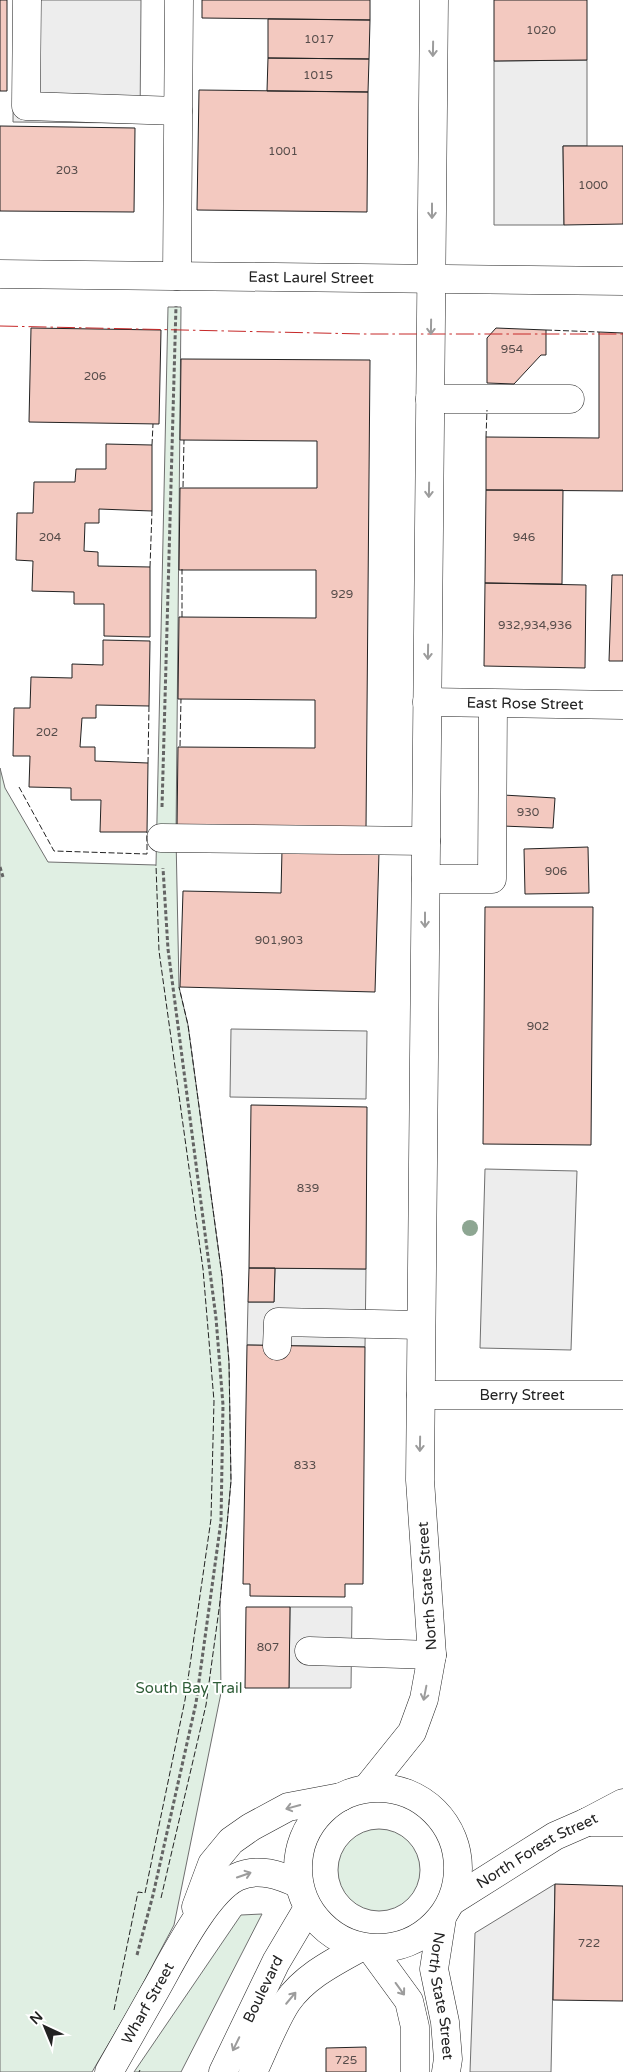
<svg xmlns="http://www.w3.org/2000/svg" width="623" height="2072" viewBox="0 0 623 2072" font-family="'Varela Round',sans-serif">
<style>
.green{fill:#e0efe3;stroke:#6f6f6f}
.parking{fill:#ededed;stroke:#6f6f6f}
.building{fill:#f3c9c0;stroke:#222}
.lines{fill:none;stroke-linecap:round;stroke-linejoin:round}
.minor-casing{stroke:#222;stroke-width:29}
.major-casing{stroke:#222;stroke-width:29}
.path{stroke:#646464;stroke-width:3;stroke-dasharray:4 2.5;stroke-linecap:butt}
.minor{stroke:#fff;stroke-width:28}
.major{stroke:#fff;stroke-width:28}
.fence{stroke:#222;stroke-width:1;stroke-dasharray:6 2.5;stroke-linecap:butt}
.power{stroke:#c62828;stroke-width:1;stroke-dasharray:18 4 2.5 4;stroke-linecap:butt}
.tree{fill:#8da692}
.oneway{stroke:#9c9c9c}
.labels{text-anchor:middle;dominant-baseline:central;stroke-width:4;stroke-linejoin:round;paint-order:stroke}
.number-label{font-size:12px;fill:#564c4a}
.street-label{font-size:15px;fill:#222;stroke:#fff}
.park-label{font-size:15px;fill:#2f5e38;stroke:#fff}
</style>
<rect width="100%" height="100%" fill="#fff"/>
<!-- green -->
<path class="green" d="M168 307H181L176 837 179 987 188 1025 222 1276 229 1362 231 1481 220 1602 221 1693 174 1925 132 2004 92 2072H0V768L5 788 48 862 156 865Z
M338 1870a41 41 0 1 1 82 0a41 41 0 1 1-82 0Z
M262 1914 181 2072H134L241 1915Z"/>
<!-- parking -->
<path class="parking" d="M14 0H141L140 123 13 122Z
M587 60V146H563L564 225H494V61Z
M231 1029 367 1031 366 1099 230 1097Z
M485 1169 577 1171 571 1350 480 1348Z
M275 1268 366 1269 365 1347 247 1345 248 1302H274Z
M290 1607H352L351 1688H289Z
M555 1884 551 2072H470L475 1933Z"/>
<!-- building -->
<path class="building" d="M0 0H7V91H0Z
M202 0H370V20L202 18Z
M494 0H587V60L494 61Z
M268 19 370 20 369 59 268 58Z
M268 58 369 59 368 92 267 91Z
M199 90 368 92 367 212 197 210Z
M0 126 135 128 134 212 0 211Z
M563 146H623V224L564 225Z
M31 328 161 330 159 424 29 422Z
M496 328 546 330V355H541L514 384 487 383V338Z
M599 332 623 333V491L486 490V437L599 438Z
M181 359 370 360 366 829 177 828 178 747 315 748V700L178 699 179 617 316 618V570H179L180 488H317V441L180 440Z
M106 444 152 445V511L99 509V523H85L84 551 98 552V566L150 567V637L104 636V604H74V592L32 591 33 561 16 560 17 513H33L34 482H75L76 469H106Z
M486 490H563L562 584 485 583Z
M612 575H623V661H609Z
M485 583 586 585 585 668 484 666Z
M103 640 150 641 149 706 96 705V718H82L80 747H95V761L148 763 147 832H100L101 800H71V788L29 787 30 756H13L14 708H30L31 677 72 678V664L103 665Z
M503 795 555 798 553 828 502 826Z
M588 847 589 893 525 894 524 849Z
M282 850 379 852 375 992 180 987 183 891 281 893Z
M485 907H593L591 1145 483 1144Z
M251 1105 367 1107 366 1269 249 1268Z
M249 1268H275L274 1302H248Z
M247 1345 365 1347 363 1584H345V1597L250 1596V1584H243Z
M246 1607H290L289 1688H245Z
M555 1884 623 1886V2001L553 2000Z
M366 2047V2072H326V2048Z"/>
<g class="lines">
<!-- minor casing -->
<g class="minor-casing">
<g id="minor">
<path d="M27 0 26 106 178 111"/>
<path id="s1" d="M0 274 623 281"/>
<path d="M177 276 179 0"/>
<path d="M430 399H570"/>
<path id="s2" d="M427 702 623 705"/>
<path d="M161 838 426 841"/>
<path d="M426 879H492L493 704"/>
<path d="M277 1346 278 1322 421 1325"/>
<path id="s3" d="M421 1395H623"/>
<path d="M309 1651 432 1655"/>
<path d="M587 1822H623"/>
<path d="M196 1907 212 1864 231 1841 251 1827 288 1807 341 1797"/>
<path id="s4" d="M442 1918 434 1969 445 2022 448 2059 446 2072"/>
<path d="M371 1949 409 2001 415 2027V2072"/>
<path id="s5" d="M109 2072C125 2044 140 2017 156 1989 173 1959 206 1892 237 1877 258 1867 280 1875 299 1884"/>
</g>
</g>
<!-- major casing -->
<g class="major-casing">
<g id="major">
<circle cx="378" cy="1868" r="80"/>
<path d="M367 1788 412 1732 424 1699 432 1655 420 1480 434 0"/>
<path id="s6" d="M452 1901 555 1836 587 1822 623 1803"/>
<path id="s7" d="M223 2072 276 1962 308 1908"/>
<path d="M253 2072C263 2051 275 2020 287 2002 305 1976 334 1962 361 1947"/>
</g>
</g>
<!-- path -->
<path class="path" d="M162 807 176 306
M0 867 3 877
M137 1955 153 1895 196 1703 221 1521 223 1405 216 1318 168 949 163 868"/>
<!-- minor -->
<use href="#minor" class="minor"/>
<!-- major -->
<use href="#major" class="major"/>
<!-- fence -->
<path class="fence" d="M546 330 599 332
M486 437 487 410
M152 445 153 424
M183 487 184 440
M150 567 152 511
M182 617V569
M180 746 181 699
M148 763 149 706
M19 787 54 851 147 854V832
M161 1898 206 1705 220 1602 231 1481 229 1362 222 1276 188 1025 179 987
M114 2010 138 1892 145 1893 185 1700 211 1519 214 1401 203 1269 159 951 156 865
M139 2072 140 2070"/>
<!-- power -->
<path class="power" d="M0 326 364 334H623"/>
</g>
<!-- trees -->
<circle class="tree" cx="470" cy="1228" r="8"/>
<!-- one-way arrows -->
<defs><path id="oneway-shaft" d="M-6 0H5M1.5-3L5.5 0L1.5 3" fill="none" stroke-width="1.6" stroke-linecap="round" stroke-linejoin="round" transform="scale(1.25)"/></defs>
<g class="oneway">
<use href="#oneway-shaft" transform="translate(433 49) rotate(91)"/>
<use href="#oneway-shaft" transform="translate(432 211) rotate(90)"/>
<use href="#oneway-shaft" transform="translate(431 327) rotate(91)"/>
<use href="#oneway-shaft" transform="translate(429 490) rotate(91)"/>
<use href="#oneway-shaft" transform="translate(428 652) rotate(91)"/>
<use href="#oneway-shaft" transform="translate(425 920) rotate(90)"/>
<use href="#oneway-shaft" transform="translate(420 1444) rotate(91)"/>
<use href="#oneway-shaft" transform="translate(425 1693) rotate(101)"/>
<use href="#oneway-shaft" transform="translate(293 1807) rotate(165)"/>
<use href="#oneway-shaft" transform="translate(244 1875) rotate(-19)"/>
<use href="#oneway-shaft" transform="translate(400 1989) rotate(54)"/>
<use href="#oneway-shaft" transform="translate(291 1998) rotate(-50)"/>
<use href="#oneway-shaft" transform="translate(236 2044) rotate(116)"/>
</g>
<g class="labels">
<!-- number labels -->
<g class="number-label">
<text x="541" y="30">1020</text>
<text x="319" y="39">1017</text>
<text x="318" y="75">1015</text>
<text x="283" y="151">1001</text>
<text x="67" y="170">203</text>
<text x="593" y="185">1000</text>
<text x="512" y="349">954</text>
<text x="95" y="376">206</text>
<text x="50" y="537">204</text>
<text x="524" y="537">946</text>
<text x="342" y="594">929</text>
<text x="535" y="625">932,934,936</text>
<text x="47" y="732">202</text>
<text x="528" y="812">930</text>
<text x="556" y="871">906</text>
<text x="279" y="940">901,903</text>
<text x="538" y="1026">902</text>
<text x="308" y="1188">839</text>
<text x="305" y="1465">833</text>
<text x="268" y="1647">807</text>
<text x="589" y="1943">722</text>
<text x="346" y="2060">725</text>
</g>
<!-- street labels -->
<g class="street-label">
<text stroke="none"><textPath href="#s1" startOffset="311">East Laurel Street</textPath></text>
<text stroke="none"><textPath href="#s2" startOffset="98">East Rose Street</textPath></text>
<text stroke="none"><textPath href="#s3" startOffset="101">Berry Street</textPath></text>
<text transform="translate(427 1586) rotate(-94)">North State Street</text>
<text stroke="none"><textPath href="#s6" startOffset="99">North Forest Street</textPath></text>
<text stroke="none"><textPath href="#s7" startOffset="92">Boulevard</textPath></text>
<text stroke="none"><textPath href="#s4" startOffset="79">North State Street</textPath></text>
<text stroke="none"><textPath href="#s5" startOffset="79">Wharf Street</textPath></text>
</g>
<!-- park labels -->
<g class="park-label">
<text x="189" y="1688">South Bay Trail</text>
</g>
</g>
<!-- north arrow -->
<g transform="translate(45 2027) rotate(316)" stroke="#ffffff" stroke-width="4" paint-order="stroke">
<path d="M0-4L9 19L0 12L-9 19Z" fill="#222222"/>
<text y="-8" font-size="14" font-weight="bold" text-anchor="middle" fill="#222222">N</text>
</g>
</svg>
